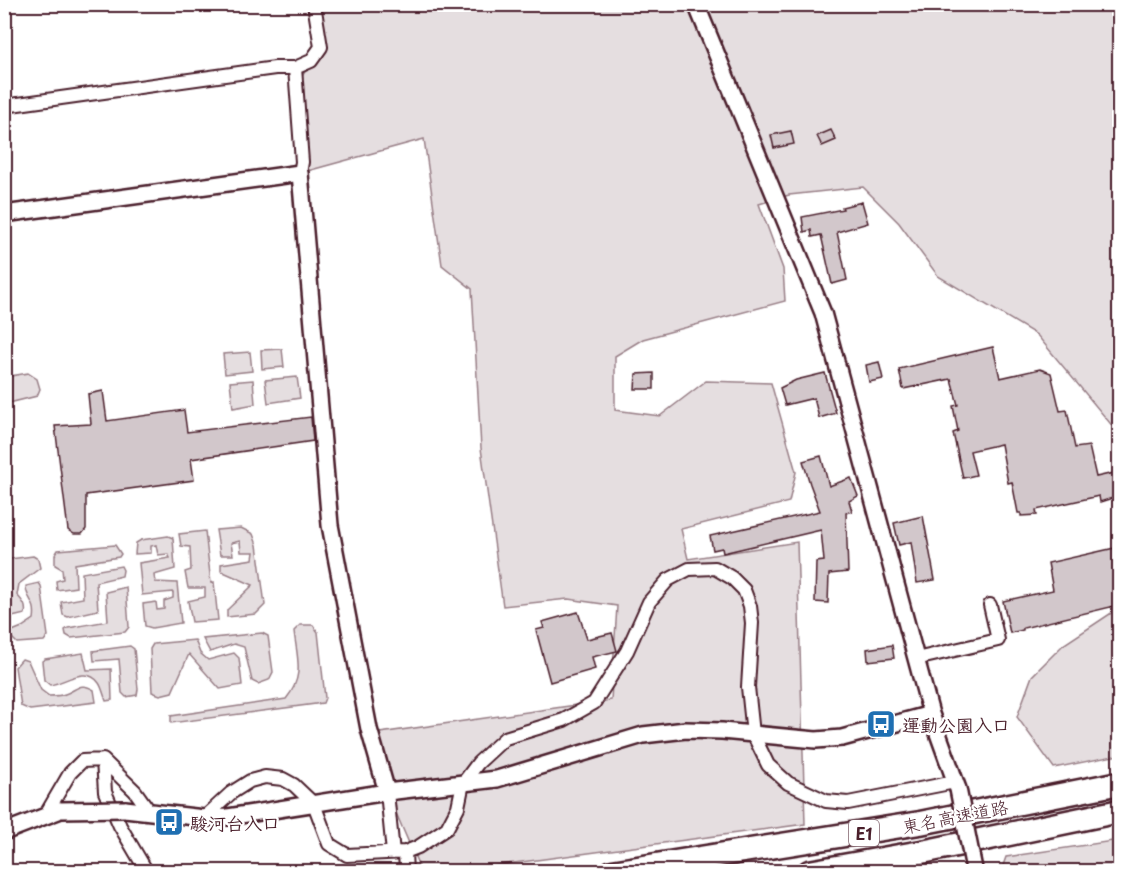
<svg xmlns="http://www.w3.org/2000/svg" width="1124" height="876" viewBox="0 0 1124 876" font-family="'Playpen Sans','Klee One',sans-serif">
<style>
.green{fill:#e5dee0;stroke:#987e86;stroke-width:1.5}
.building{fill:#d2c7cb;stroke:#4a1f2b;stroke-width:1.5}
.lines{fill:none;stroke-linecap:round;stroke-linejoin:round}
.minor-casing{stroke:#4a1f2b;stroke-width:16}
.tertiary-casing{stroke:#4a1f2b;stroke-width:20}
.motorway-casing{stroke:#4a1f2b;stroke-width:27}
.minor{stroke:#fff;stroke-width:12}
.tertiary{stroke:#fff;stroke-width:15}
.motorway{stroke:#fff;stroke-width:22}
.tertiary-bridge-casing{stroke:#4a1f2b;stroke-width:20;stroke-linecap:butt}
.tertiary-bridge{stroke:#fff;stroke-width:15}
.labels{text-anchor:middle;dominant-baseline:central;stroke-width:4.5;stroke-linejoin:round;paint-order:stroke}
.shield{fill:#fff;stroke:#80626b;stroke-width:1.5}
.shield-label{font-size:16px;font-weight:bold;fill:#4a1f2b}
.poi-label{font-size:18px;font-weight:bold;fill:#4a1f2b;stroke:#fff;text-anchor:start}
.street-label{font-size:18px;fill:#4a1f2b;stroke:#fff}
</style>
<rect width="100%" height="100%" fill="#fff"/>
<filter id="ink" filterUnits="userSpaceOnUse"><feTurbulence type="fractalNoise" baseFrequency=".0167" numOctaves="2"/><feDisplacementMap in="SourceGraphic" scale="12" xChannelSelector="R" yChannelSelector="G"/><feConvolveMatrix kernelMatrix="1 2 1 2 8 2 1 2 1" color-interpolation-filters="sRGB"/></filter>
<g filter="url(#ink)">
<!-- green -->
<path class="green" d="M313 5H1119V434L1037 335 938 276 899 223 863 187 789 195 759 204 783 269 785 301 643 339 615 356V410L660 416 706 381 771 383 796 472 789 502 681 529 688 559 797 542 805 824 455 871H421L387 792 373 734 611 700 617 606 568 599 503 606 481 448 472 289 442 265 424 139 300 173 295 87 321 47Z
M282 349 284 367 262 369 261 350Z
M250 352 252 371 225 374 223 354Z
M28 373 37 379 40 389 37 396 5 404V377Z
M297 377 300 398 268 403 265 380Z
M253 380 255 404 233 408 230 382Z
M241 528 253 534 257 545 265 605 256 614 227 617V610L253 585 221 571V564L253 559 254 552H241L240 541 231 543 233 555H220L216 530Z
M205 531 211 583 214 582 218 620 192 622 188 601 205 597V588H188L185 572 191 570 190 547 181 546 179 534Z
M168 536 173 538 175 569 154 575 155 582 177 583 181 623 152 628 145 626 143 604 156 602 157 610 164 609V601L173 598V592L142 595 139 563 170 558 168 554 158 555 156 545 151 546V553L135 554 136 543 141 540Z
M115 545 121 554 119 557 75 564 76 587 57 590 56 581 63 579 62 569 55 565V555L58 550Z
M33 556 38 559 40 568 19 584 17 595C22 601 27 605 25 614L8 618 5 600V561L10 559Z
M121 566 123 570 122 576 96 582 98 610 68 617 63 615 61 602 83 598 82 573Z
M39 583 41 586 48 636 44 641 17 643 12 638 10 632 22 627 34 619C37 601 26 600 26 586Z
M126 587 129 627 125 632 71 638 66 635 65 630 68 628 108 621 106 592Z
M1119 608V755L1054 768 1017 717 1032 676 1063 645Z
M300 625H313L318 632 325 698 323 703 171 723V716L286 699C305 676 297 658 294 631Z
M262 633 268 636 273 672 269 680 258 684 252 681 244 647 234 644 210 652 203 639Z
M195 640 200 653 208 660 234 653 239 658 242 685 220 689 189 654 172 692 160 695 152 692 150 649 153 644Z
M130 646 134 649 138 689 137 695 126 697 122 693 119 659 94 661 93 651Z
M83 653 87 670 111 669 112 700 106 701C104 696 102 687 99 683 86 665 65 683 50 685L44 680 42 661 45 659Z
M22 659 28 661 41 690 49 696C54 696 61 696 65 694 77 690 80 681 94 690L96 702 30 710 21 706 15 667Z
M1119 840V871H1001L1006 857Z"/>
<!-- building -->
<path class="building" d="M831 130 836 140 822 146 817 136Z
M791 131 794 144 774 148 771 135Z
M862 202 868 223 837 232 847 280 832 284 821 235 812 237 811 230 804 232 802 217 843 209 842 207Z
M993 347 1000 378 1040 369 1051 373 1060 411 1067 410 1075 448 1089 446 1096 477 1114 473 1119 496 1100 502 1099 496 1036 510 1037 515 1021 516V513H1018L1012 482 1008 483 1001 444 970 451 976 475 963 478 953 433 958 431 953 406 958 405 951 379 903 389 899 369Z
M879 362 883 379 869 382 866 365Z
M654 373V389H635L636 374Z
M825 373 836 413 819 418 814 398 785 405 780 388 796 380Z
M103 391 107 421 184 410 187 432 311 417 313 441 191 459 194 480 86 495V529L82 534H74L68 530 55 426 91 424 88 394Z
M821 456 829 486 851 478 858 496 849 501 852 511 846 513 848 572 829 574 828 603 815 602 816 562 824 561 821 530 723 553 722 548 713 550 710 536 820 511 810 484 803 461Z
M923 516 935 580 917 583 911 542 899 545 894 523Z
M1119 547V605L1023 628V630L1010 633 1003 601 1053 590 1048 563Z
M578 612 587 639 612 633 617 651 592 657 595 669 550 682 536 630 544 628 542 622Z
M892 645 894 658 868 661 867 649Z"/>
<g class="lines">
<!-- minor casing -->
<g class="minor-casing">
<path id="minor" d="M4 106 275 68H295
M300 173 302 162 295 68 311 61 321 47 314 4
M916 659 998 640 990 605
M103 760 105 792 120 826 147 872
M387 792 393 853
M46 814 70 773 82 761 103 760 135 791 150 812
M204 818 231 793 250 781 265 777 283 779 294 785 314 804 329 844 347 855 405 852 418 847 447 828 458 807 463 783 478 763 505 738 564 720 594 703 627 651 649 602 668 580 689 569 715 568 732 578 744 590 750 606 752 623 748 687 753 734 768 765 788 783 826 801 848 803 955 782
M405 852 406 872"/>
</g>
<!-- tertiary casing -->
<g class="tertiary-casing">
<path id="tertiary" d="M696 4 823 313 931 714 958 789
M4 214 300 173 330 525 369 729 387 792
M125 809 204 818 228 817 387 792 497 779 643 735 686 730 722 731 816 740 842 738 931 714
M4 832 61 810"/>
</g>
<!-- motorway casing -->
<g class="motorway-casing">
<path id="motorway" d="M612 872 920 823 1120 783
M809 872 927 851 1120 811"/>
</g>
<!-- minor -->
<use href="#minor" class="minor"/>
<!-- tertiary -->
<use href="#tertiary" class="tertiary"/>
<!-- motorway -->
<use href="#motorway" class="motorway"/>
<!-- tertiary-bridge casing -->
<g class="tertiary-bridge-casing">
<path id="tertiary-bridge" d="M958 789 974 869
M61 810 125 809"/>
</g>
<!-- tertiary-bridge -->
<use href="#tertiary-bridge" class="tertiary-bridge"/>
</g>
</g>
<!-- icons -->
<defs>
<g id="bus-square" transform="scale(1.5)"><rect x="-9" y="-9" width="18" height="18" rx="4" fill="#1f6fb2" stroke="#fff"/><path d="M-5-6H5V4H4V6H2V4H-2V6H-4V4H-5ZM-3.5-4V0h7V-4ZM-3.5 1.2v1.5H-2V1.2ZM2 1.2v1.5H3.5V1.2Z" fill="#fff"/></g>
</defs>
<g fill-rule="evenodd">
<use href="#bus-square" x="881" y="724"/>
<use href="#bus-square" x="169" y="822"/>
</g>
<g class="labels">
<!-- shield labels -->
<rect class="shield" x="849" y="820" width="30" height="26" rx="4.5"/>
<g class="shield-label">
<text x="864" y="833">E1</text>
</g>
<!-- poi labels -->
<g class="poi-label">
<text x="902" y="724">運動公園入口</text>
<text x="190" y="822">駿河台入口</text>
</g>
<!-- street labels -->
<g class="street-label">
<text transform="translate(955 816) rotate(-11)">東名高速道路</text>
</g>
</g>
<!-- margin -->
<rect width="1124" height="876" fill="none" stroke="#fff" stroke-width="24"/>
<rect x="12" y="12" width="1100" height="852" fill="none" stroke="#4a1f2b" stroke-width="2" filter="url(#ink)"/>
</svg>
